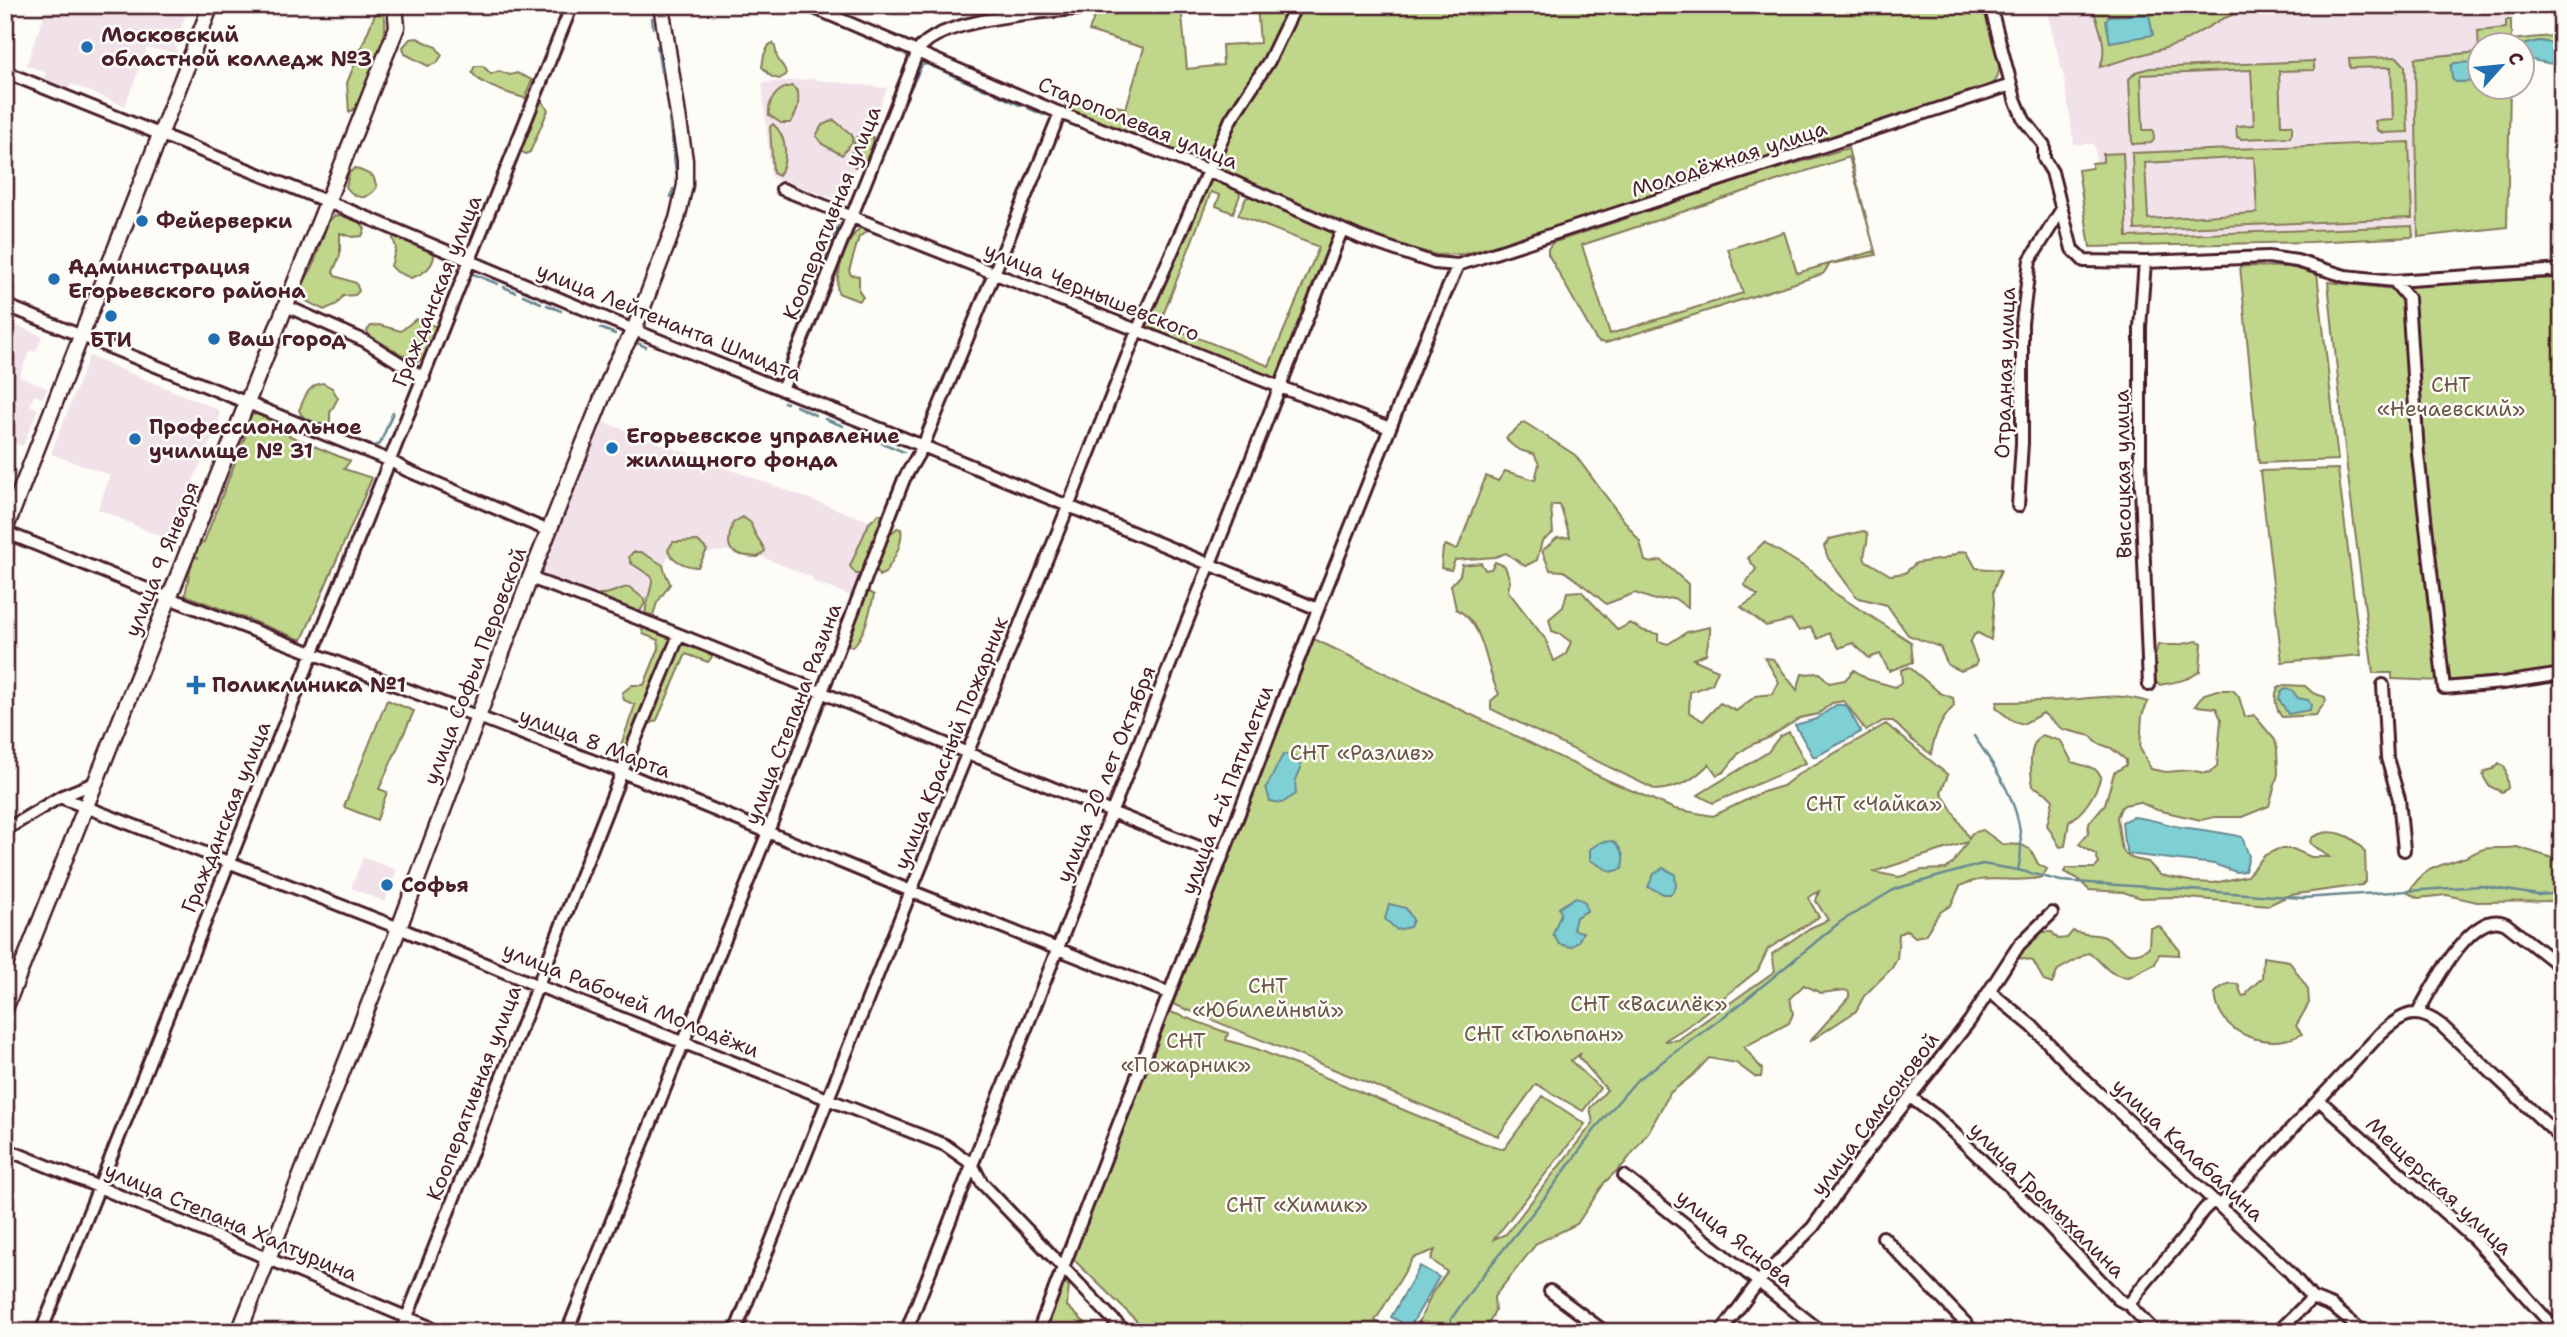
<svg xmlns="http://www.w3.org/2000/svg" width="2567" height="1337" viewBox="0 0 2567 1337" font-family="'Shantell Sans',sans-serif">
<style>
.built{fill:#f1e2e9}
.green{fill:#c0d68b;stroke:#857a5b;stroke-width:2;fill-rule:evenodd}
.water{fill:#7ed0d5;stroke:#698991;stroke-width:2}
.lines{fill:none;stroke-linecap:round;stroke-linejoin:round}
.stream{stroke:#698991;stroke-width:2.5}
.minor-casing{stroke:#4a1f2b;stroke-width:16}
.tertiary-casing{stroke:#4a1f2b;stroke-width:19}
.minor{stroke:#fdfcf7;stroke-width:10}
.tertiary{stroke:#fdfcf7;stroke-width:14}
.poi-dot{fill:#1f6fb2;stroke:#fdfcf7;stroke-width:2.5}
.labels{text-anchor:middle;dominant-baseline:central;stroke-width:5;stroke-linejoin:round;paint-order:stroke}
.poi-label{font-size:21px;font-weight:bold;fill:#4a1f2b;stroke:#fdfcf7;text-anchor:start}
.street-label{font-size:21px;fill:#4a1f2b;stroke:#fdfcf7}
.park-label{font-size:21px;fill:#6d5648;stroke:#fdfcf7}
</style>
<rect width="100%" height="100%" fill="#fdfcf7"/>
<filter id="ink" filterUnits="userSpaceOnUse"><feTurbulence type="fractalNoise" baseFrequency=".0143" numOctaves="2"/><feDisplacementMap in="SourceGraphic" scale="14" xChannelSelector="R" yChannelSelector="G"/><feConvolveMatrix kernelMatrix="1 2 1 2 8 2 1 2 1" color-interpolation-filters="sRGB"/></filter>
<g filter="url(#ink)">
<!-- built -->
<path class="built" d="M48 5H190L175 43 177 53 147 48 125 106 71 84 68 89 44 80 46 73 26 65Z
M2045 5H2510L2511 45 2480 46V88H2510L2507 227 2416 237 2310 242 2090 247 2078 170 2092 168V163L2096 162 2095 149 2094 144H2074L2064 77Z
M809 79 887 88 842 201 771 177 762 83Z
M5 321 42 336 36 352 30 350 19 377 47 388 43 398 34 395 30 405 38 409 23 446 5 439Z
M89 356 219 410V424L166 539 98 509 110 475 51 454Z
M598 420 882 526 854 597 812 581 813 578 743 549 668 557 643 618 546 579 542 566Z
M363 857 397 870 385 902 351 888Z"/>
<!-- green -->
<path class="green" d="M1146 5H1181L1187 69 1223 65 1222 45 1260 43 1257 5H1293L1286 22 1237 102 1204 162 1111 128 1065 107 1068 97 1126 108 1144 48 1089 31 1096 12 1108 8Z
M1300 5H1985C1991 26 2011 71 1990 87L1502 244 1464 254 1437 255 1418 250 1366 234 1215 169V151Z
M2092 5 2190 7 2258 5 2222 19 2179 44 2100 67C2109 47 2098 26 2092 5Z
M382 12C395 26 366 85 360 104L355 109 349 112 347 83 375 14Z
M2506 20H2511V40L2561 35 2562 51 2558 44 2539 41 2523 45 2522 47V46H2480L2479 62 2452 65 2456 82 2479 81 2480 88H2510L2507 227 2418 237 2415 58 2479 52 2478 31 2506 28Z
M417 38 436 47 442 55 437 63 428 66 405 54 403 47 410 39Z
M773 43C777 48 775 51 777 57 780 65 786 66 786 75L779 79 772 77 762 67 764 55 769 45Z
M2397 57 2405 66 2408 132 2383 133 2377 130 2375 121 2393 120 2391 67 2350 68 2349 59Z
M2314 61V70L2279 71 2281 125H2292V133L2290 137 2241 139 2237 137 2236 126 2254 125 2251 70 2141 75 2143 130H2153L2154 140 2151 143 2132 144 2129 79 2136 72 2150 68Z
M475 66H483L491 74 499 71 510 75 517 73 532 80 526 94 528 99C513 95 479 85 472 72Z
M792 86 798 92C799 104 798 113 790 123H781L769 115C768 100 777 88 792 86Z
M542 101 548 110 530 152 526 154 519 151C521 134 528 112 542 101Z
M834 120 852 135V142L842 155 822 144 816 136 822 125Z
M773 124C788 137 788 160 779 176L773 173 770 127Z
M860 134 873 137C875 147 865 164 855 167L850 159 855 139Z
M2409 142 2412 218 2135 230 2132 153ZM2254 157 2257 213 2148 219 2145 163Z
M1848 148 1876 255 1830 264 1823 274 1606 343 1599 342 1595 338 1548 254V249L1552 243 1756 175ZM1849 157 1875 251 1797 273 1784 232 1728 249 1743 293 1610 334 1582 245Z
M2123 153 2127 237 2412 226 2413 237 2310 242 2090 247 2078 170 2092 168V163L2103 162V154Z
M355 168 373 176 377 187C367 201 356 200 346 187L349 173Z
M1210 181C1220 179 1237 186 1240 195L1233 213 1216 206 1220 195 1211 192 1160 323 1269 366 1319 247 1238 215 1246 198 1252 195 1334 232 1277 379 1147 329V321Z
M340 215 361 223 365 229 362 236 352 237 340 233V255L333 272 335 276 356 283 359 291 355 295 343 296 337 304 324 310 308 302 302 296 301 288 313 266 328 222 334 216Z
M863 227 868 231 859 237 849 271 851 275 859 276V291L863 297 859 301 838 293C834 277 848 233 863 227Z
M392 235 434 252C435 266 423 274 411 278L397 272 391 266 396 248Z
M2240 266 2288 267 2317 273 2338 460 2259 463Z
M2562 278V671L2443 681 2392 679V673H2373L2347 468 2328 282 2402 290 2416 284Z
M416 319 437 327C429 339 428 361 412 364L408 358 370 337 367 331 371 326 379 325 401 331Z
M323 383 332 388 338 398 330 413V421L325 425C314 422 303 421 299 410 305 397 308 385 323 383Z
M258 414 276 422 273 429 350 461 344 469 372 478 302 640 185 595 193 556 199 558 194 555 198 544 204 542 250 424 245 422 252 415Z
M1524 422 1575 455 1640 542 1645 561 1651 563 1661 560 1688 584V608L1674 598 1655 600 1635 593 1606 604C1600 598 1568 573 1563 571 1559 570 1554 571 1550 570L1542 551 1557 538 1570 537 1560 505H1551L1553 533 1542 541 1537 560 1525 566 1506 553 1495 557 1455 560 1451 570 1441 568 1443 548 1446 545 1454 549 1458 548 1486 476 1498 481 1505 471 1535 480 1539 464 1534 454C1522 451 1513 449 1506 438Z
M2338 469 2361 655 2282 662 2260 471Z
M879 514 883 515 884 519 862 574H856L850 566 869 523Z
M743 517 751 523C753 535 761 540 765 551L758 557C731 555 723 552 733 523Z
M897 528 901 529C904 543 893 561 885 573L879 576C871 562 886 537 897 528Z
M1863 531 1867 533C1870 543 1862 551 1865 560L1890 575 1905 573 1916 563 1944 559 1962 551 1967 552 1976 568 2001 570 1993 592 1994 602 1991 640 1978 633 1974 635 1970 643 1977 661 1976 665 1961 671 1948 665 1940 647 1908 635 1887 605 1859 598 1855 595 1828 558 1824 546 1830 539Z
M698 541 707 550 698 567C687 567 672 561 668 550L673 542Z
M1764 542 1813 572 1833 592 1911 642 1913 662 1889 671 1880 654 1869 658 1853 643 1839 648 1829 633 1818 639 1811 627 1799 631 1791 620 1766 626 1741 607 1758 596 1744 585 1756 569 1748 558Z
M633 552H641L663 565C664 573 668 577 670 584L657 603 653 615 646 614C644 602 653 590 652 577L631 563 629 557Z
M1495 562 1505 566 1510 581 1508 591 1546 640 1554 661 1566 654 1571 642 1560 634 1552 631 1549 619 1563 607 1567 592 1581 591 1618 630 1630 623 1644 631 1658 634V641L1668 644 1687 632 1710 627C1711 635 1707 644 1706 654L1693 659 1718 670 1712 684 1690 692 1689 712 1703 721 1720 703 1736 711 1756 696 1773 694 1779 682 1765 658 1773 659 1797 690 1802 674 1820 673 1829 683 1845 680 1854 670 1867 679 1895 687 1902 682 1901 670 1909 667 1940 693 1953 698 1954 706C1941 719 1934 736 1931 754L1912 740 1893 721H1883L1866 731 1844 701 1832 703 1818 714 1800 718 1768 738 1751 745 1739 753 1724 772 1717 775 1709 764C1693 780 1680 788 1656 790L1491 709V701L1499 694C1484 667 1487 625 1456 609L1451 585 1460 575 1462 565 1481 563 1485 570 1491 569Z
M629 587 643 598 645 603 640 611H634L601 596 600 594C610 595 618 588 629 587Z
M869 592 874 595C870 611 865 636 852 647L847 644C847 628 856 601 869 592Z
M647 625C670 636 691 643 714 654L708 662 686 654 657 720 643 728 630 745 624 750 621 745 635 705 624 700 622 693 632 685H644L659 648 658 640 643 634 642 628Z
M1314 639 1607 780 1675 809 1713 816 1763 792 1783 786 1800 773 1886 724 1948 775 1941 792 1969 838 1972 833 1983 830 2002 844 2022 845 2031 850 2038 864 2047 869 2042 877C2013 885 1989 872 1960 886L1951 905 1939 913 1925 935 1915 937 1907 930 1899 934 1897 959 1892 968 1864 996 1856 1011 1809 1042 1849 997V992L1845 990 1821 993 1804 985 1790 998 1793 1014 1789 1023 1744 1047 1762 1069 1761 1077H1755L1736 1063 1709 1058 1693 1075 1670 1093 1649 1131 1624 1164 1605 1182 1577 1224 1537 1243 1494 1297 1495 1310 1485 1332 1415 1331 1432 1293 1447 1272 1431 1259 1435 1250 1413 1258 1375 1321 1397 1332H1148L1073 1259 1168 1011 1228 1033 1226 1040 1257 1049 1483 1143 1504 1149 1543 1096 1585 1124 1494 1239 1506 1234 1593 1123 1590 1108 1607 1090 1579 1057 1581 1053 1571 1061 1600 1088 1583 1111 1536 1084 1498 1136 1173 1004ZM1967 842 1953 863 1946 869 1922 870 1899 877 1873 872ZM1819 891 1816 901 1828 920 1810 928 1772 954 1775 971 1678 1040 1664 1041 1688 1026 1758 970 1768 949 1819 917 1808 898Z
M2197 641 2202 643 2200 671C2188 681 2174 682 2159 685L2150 675 2158 645H2177Z
M2285 685 2305 686 2313 693 2325 697 2326 701 2316 715 2282 717C2276 710 2273 696 2278 688Z
M2218 690H2233L2239 697 2245 717 2254 715 2275 740 2277 749 2278 774 2269 806 2242 817H2215L2201 820 2157 810 2139 802 2124 805 2121 808 2117 817 2121 846 2125 854 2134 859 2148 862 2160 875 2194 882 2214 883 2247 876 2265 855 2278 849H2293L2311 857H2329L2310 843 2311 838C2330 826 2353 834 2365 852L2366 881 2362 885 2290 895 2269 905 2176 897 2141 898 2123 892 2089 890 2077 878 2064 872 2066 868H2095L2099 864 2096 855 2079 844 2088 833 2089 823 2105 804 2114 773 2126 765V760L2111 748 2097 743 2091 736 2062 729 2043 713 2023 724 2013 721 1996 708 1997 702C2020 702 2044 701 2067 700 2100 698 2115 692 2148 702L2142 715 2140 748 2151 769 2166 772 2190 770 2205 773 2210 772 2217 766 2221 719 2216 708 2195 706 2204 694Z
M387 700 414 711 379 789 387 792 377 820 344 807Z
M1789 732 1806 763 1713 803 1698 795 1768 752 1779 737Z
M2042 735 2061 741 2072 762 2095 769 2101 776C2096 794 2084 812 2069 822L2065 846 2060 847 2047 825 2053 800 2046 793 2033 786C2030 771 2028 743 2042 735Z
M2499 763 2505 767 2508 788 2502 792 2489 786 2483 776 2485 771 2493 769Z
M2517 847 2562 861V874L2557 877 2562 881V901L2477 902 2447 895 2418 898 2408 893C2425 866 2434 868 2463 858 2470 856 2476 851 2484 849 2491 847 2506 849 2517 847Z
M2159 926 2179 949V955L2159 954 2155 964 2129 977C2104 976 2103 959 2088 953L2058 970 2052 984 2044 981 2033 961 2019 958 2018 953 2042 932H2052L2058 939 2067 938 2073 931C2083 935 2092 934 2102 936 2116 940 2127 965 2149 947L2150 928Z
M2263 957 2289 961 2308 989 2309 1003 2296 1026 2302 1034C2275 1049 2232 1040 2219 1009 2216 1005 2216 998 2215 993 2223 985 2227 982 2238 984L2242 996 2247 995 2248 991 2262 978Z
M1064 1283 1069 1286 1067 1306 1095 1332H1046Z"/>
<!-- water -->
<path class="water" d="M2149 14 2153 35 2110 42 2106 21 2109 16Z
M2539 41 2558 44C2564 53 2562 57 2557 65L2522 58 2523 45Z
M2479 62V81L2456 82 2452 79 2451 66 2454 63Z
M2285 689 2292 690 2298 698 2308 700 2311 705 2310 710 2288 714 2279 699 2281 692Z
M1836 705H1846L1861 732 1817 756H1813L1795 725 1816 719Z
M1284 754 1297 757 1301 768 1295 782 1296 794 1282 803 1270 801 1266 787C1274 776 1277 763 1284 754Z
M2132 817C2149 818 2164 824 2181 827 2202 830 2221 832 2242 837L2249 856 2245 871 2236 872 2214 864 2128 854 2124 842 2122 822Z
M1613 841C1623 850 1625 856 1622 869L1611 872 1590 860V849L1601 842Z
M1663 868 1675 874 1676 887 1671 894H1664L1648 887 1654 874Z
M1576 897 1585 902 1587 911 1576 917 1573 930 1583 932 1578 942 1571 947 1559 944 1553 934 1561 913 1559 908Z
M1389 904 1406 908 1413 920 1410 927 1397 930 1385 919Z
M1420 1266 1439 1277 1410 1327 1391 1317Z"/>
<g class="lines">
<!-- stream -->
<path class="stream" d="M649 5 650 8
M652 18 653 28
M835 23 865 37
M883 45 905 54 909 58 901 80
M657 46 661 72
M909 92 922 65 927 64 986 90
M996 94 1020 105
M903 106 908 96
M1028 108 1044 115
M669 119 676 172
M889 143 900 113
M671 197 673 189
M831 245 838 226
M473 274 498 284
M504 287 515 292
M815 287 828 254
M523 295 541 303
M547 305 561 311
M600 328 615 334
M795 338 811 298
M635 342 646 347
M782 371 790 349
M937 392 944 376
M784 402 787 403
M796 406 815 415
M299 416 338 432
M825 419 843 426
M922 429 930 410
M856 432 904 452
M358 440 374 446 380 444 393 412
M1974 736C2001 775 2031 820 2018 870
M1452 1332 1451 1319 1475 1285 1546 1196 1599 1124 1636 1081 1738 1006 1840 922 1895 889 1982 864 2018 870 2061 881 2303 898 2481 886 2538 895 2562 893"/>
<!-- minor casing -->
<g class="minor-casing">
<path id="minor" d="M807 5 1060 113 1207 170 1361 238 1434 263 1458 265 2011 85
M1990 5 2015 99 2024 120 2044 145V159L2052 172 2072 249 2084 261 2145 262 2268 257 2297 261 2345 276 2394 281 2408 298 2418 454 2444 688 2503 683 2562 674
M5 72 368 218 634 330 923 446 1318 609
M782 189 1280 387 1390 428
M2145 262 2140 327V462L2149 685
M2394 281 2562 270
M5 305 391 461 406 470 549 531
M286 306 365 341 424 378
M782 390 918 51C940 12 1091 9 1135 5
M2018 506 2022 443V323L2030 260 2062 209
M5 532 169 598 622 772 911 891 1169 993
M530 578C764 663 990 766 1222 856
M2383 685 2387 758 2399 799 2404 850
M60 797 399 928 526 981 945 1145 972 1164 982 1183 1125 1332
M5 830 60 797 97 782
M1989 991 2032 1026 2072 1068 2288 1270 2312 1298 2332 1306 2363 1332
M2418 1013C2430 990 2473 906 2506 924L2562 968
M1910 1097 1937 1117 2032 1208 2118 1299 2129 1305 2155 1332
M2320 1101 2474 1239 2558 1332
M5 1149C152 1207 296 1272 442 1332
M1624 1176 1822 1332
M2220 1206 2381 1033C2403 1013 2417 1006 2441 1025L2562 1139
M1883 1237 1974 1332
M1550 1291 1605 1332
M2129 1305C2145 1279 2168 1259 2186 1235 2196 1223 2201 1208 2215 1201
M41 1332 572 5
M401 1332 622 772 679 635
M567 1332 768 832 904 479 923 446 1060 113
M735 1332 911 891 1068 507 1137 331 1231 119 1269 61 1296 5
M906 1332 1342 230
M1038 1332 1320 604 1425 340 1458 265
M1721 1332 1759 1281 1813 1227 1865 1154 1969 1022 2019 945 2052 913
M2278 1332 2312 1298"/>
</g>
<!-- tertiary casing -->
<g class="tertiary-casing">
<path id="tertiary" d="M5 530 211 5
M5 1009 397 27 395 5
M239 1332 399 928 530 578 616 363 634 330 677 219 685 185V160L661 5"/>
</g>
<!-- minor -->
<use href="#minor" class="minor"/>
<!-- tertiary -->
<use href="#tertiary" class="tertiary"/>
</g>
</g>
<!-- markers -->
<g class="poi-dot">
<circle cx="87" cy="47" r="7"/>
<circle cx="142" cy="221" r="7"/>
<circle cx="54" cy="279" r="7"/>
<circle cx="111" cy="316" r="7"/>
<circle cx="214" cy="339" r="7"/>
<circle cx="135" cy="439" r="7"/>
<circle cx="612" cy="448" r="7"/>
<path d="M192.5 674.5h7v7h7v7h-7v7h-7v-7h-7v-7h7z"/>
<circle cx="387" cy="885" r="7"/>
</g>
<g class="labels">
<!-- poi labels -->
<g class="poi-label">
<text x="101" y="35">Московский<tspan x="101" dy="24">областной колледж №3</tspan></text>
<text x="156" y="221">Фейерверки</text>
<text x="68" y="267">Администрация<tspan x="68" dy="24">Егорьевского района</tspan></text>
<text x="228" y="339">Ваш город</text>
<text x="111" y="340" text-anchor="middle">БТИ</text>
<text x="149" y="427">Профессиональное<tspan x="149" dy="24">училище № 31</tspan></text>
<text x="626" y="436">Егорьевское управление<tspan x="626" dy="24">жилищного фонда</tspan></text>
<text x="212" y="685">Поликлиника №1</text>
<text x="401" y="885">Софья</text>
</g>
<!-- street labels -->
<g class="street-label">
<text transform="translate(1138 123) rotate(22)">Старополевая улица</text>
<text transform="translate(1729 159) rotate(-18)">Молодёжная улица</text>
<text transform="translate(832 213) rotate(-68)">Кооперативная улица</text>
<text transform="translate(437 291) rotate(-68)">Гражданская улица</text>
<text transform="translate(1092 292) rotate(22)">улица Чернышевского</text>
<text transform="translate(669 322) rotate(22)">улица Лейтенанта Шмидта</text>
<text transform="translate(2005 373) rotate(-88)">Отрадная улица</text>
<text transform="translate(2123 474) rotate(-91)">Высоцкая улица</text>
<text transform="translate(162 559) rotate(-68)">улица 9 Января</text>
<text transform="translate(475 666) rotate(-69)">улица Софьи Перовской</text>
<text transform="translate(793 714) rotate(-69)">улица Степана Разина</text>
<text transform="translate(595 743) rotate(21)">улица 8 Марта</text>
<text transform="translate(951 743) rotate(-68)">улица Красный Пожарник</text>
<text transform="translate(1106 774) rotate(-68)">улица 20 лет Октября</text>
<text transform="translate(1227 790) rotate(-69)">улица 4-й Пятилетки</text>
<text transform="translate(226 817) rotate(-68)">Гражданская улица</text>
<text transform="translate(631 1000) rotate(22)">улица Рабочей Молодёжи</text>
<text transform="translate(474 1093) rotate(-69)">Кооперативная улица</text>
<text transform="translate(1875 1114) rotate(-53)">улица Самсоновой</text>
<text transform="translate(2188 1150) rotate(43)">улица Калабалина</text>
<text transform="translate(2439 1186) rotate(43)">Мещерская улица</text>
<text transform="translate(2047 1200) rotate(45)">улица Громыхалина</text>
<text transform="translate(231 1222) rotate(23)">улица Степана Халтурина</text>
<text transform="translate(1735 1238) rotate(38)">улица Яснова</text>
</g>
<!-- park labels -->
<g class="park-label">
<text x="2451" y="385">СНТ<tspan x="2451" dy="24">«Нечаевский»</tspan></text>
<text x="1362" y="753">СНТ «Разлив»</text>
<text x="1874" y="804">СНТ «Чайка»</text>
<text x="1268" y="986">СНТ<tspan x="1268" dy="24">«Юбилейный»</tspan></text>
<text x="1649" y="1004">СНТ «Василёк»</text>
<text x="1544" y="1034">СНТ «Тюльпан»</text>
<text x="1186" y="1041">СНТ<tspan x="1186" dy="24">«Пожарник»</tspan></text>
<text x="1297" y="1205">СНТ «Химик»</text>
</g>
</g>
<!-- margin -->
<rect width="2567" height="1337" fill="none" stroke="#fdfcf7" stroke-width="28"/>
<rect x="14" y="14" width="2539" height="1309" fill="none" stroke="#4a1f2b" stroke-width="2.5" filter="url(#ink)"/>
<!-- north arrow -->
<g transform="translate(2501 66) rotate(63)"><circle r="33" fill="#fdfcf7" stroke="#b5a4a5" stroke-width="2"/>
<path d="M0-5L12 26L0 18L-12 26Z" fill="#1f6fb2"/>
<text y="-10" font-size="19" font-weight="bold" text-anchor="middle" fill="#4a1f2b">С</text>
</g>
</svg>
